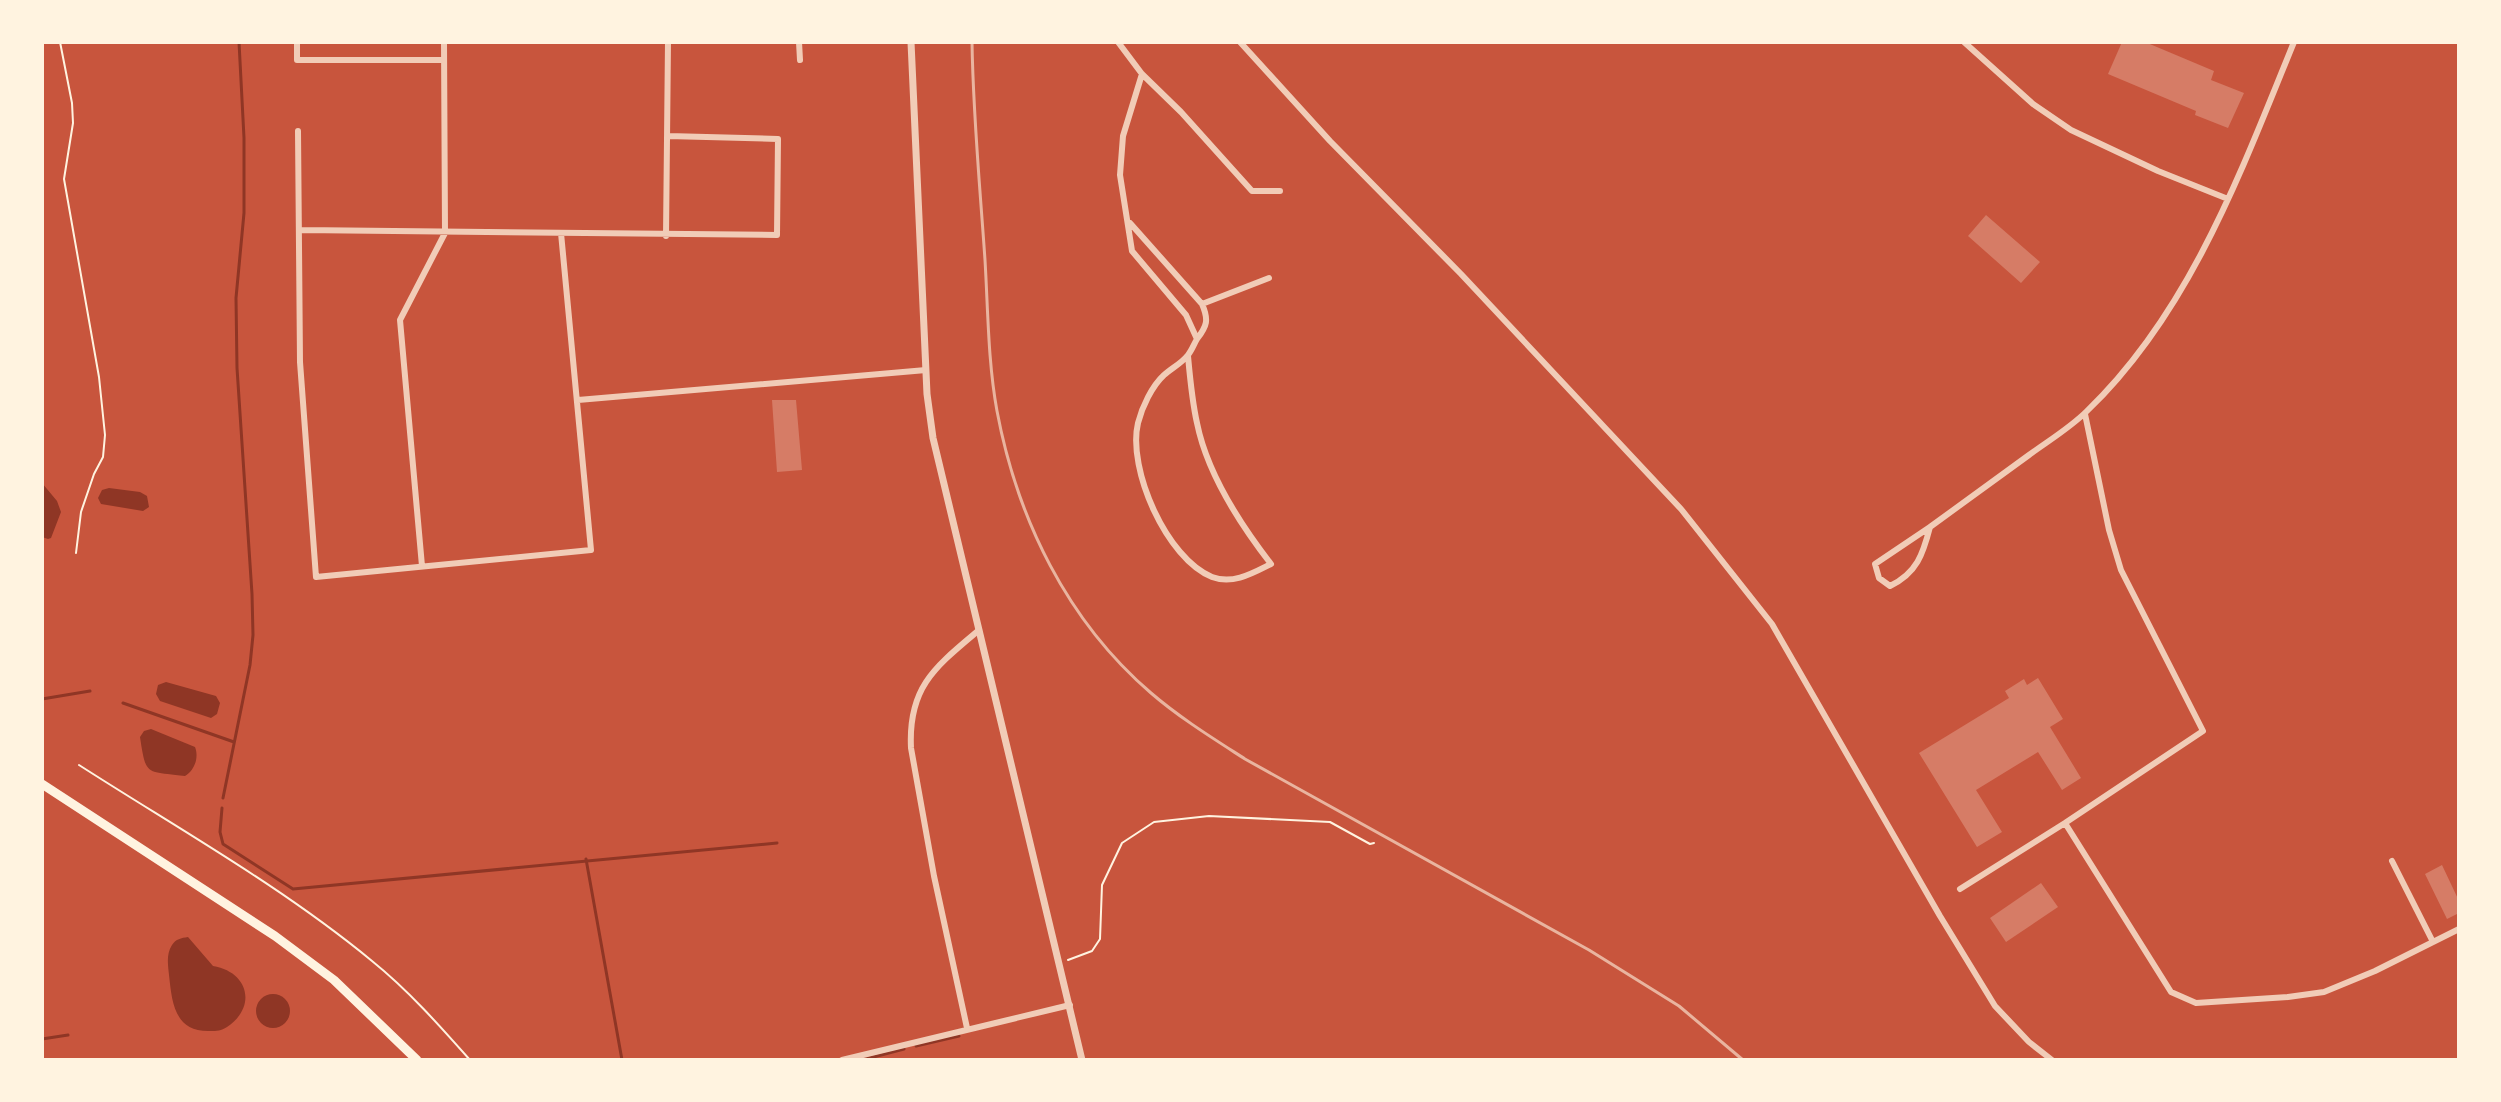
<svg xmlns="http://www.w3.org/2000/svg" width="2501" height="1102" viewBox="0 0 2501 1102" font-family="'DM Sans',sans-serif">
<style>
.water{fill:#8f3625}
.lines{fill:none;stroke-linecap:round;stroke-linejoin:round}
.stream{stroke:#8f3625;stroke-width:3}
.building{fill:#d67c66}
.path{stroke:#fff3e0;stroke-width:2}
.minor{stroke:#f1ccb7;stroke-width:6}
.tertiary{stroke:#f1ccb7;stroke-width:7}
.primary{stroke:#fff3e0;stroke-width:9}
.rail{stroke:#e9b49f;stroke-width:3}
</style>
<rect width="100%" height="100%" fill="#c8553d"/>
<!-- water -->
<path class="water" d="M42 483 57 501 61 512 51 538 48 539 42 537Z
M109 488 140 492 147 496 149 507 143 511 101 504 98 498 102 490Z
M166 682 216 696 220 703 217 714 211 718 160 701 156 694 158 685Z
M151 729 195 747C199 757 195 770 185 776 146 771 146 777 140 737L144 731Z
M188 937 213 966C249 972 257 1007 227 1027 221 1031 217 1031 210 1031 174 1032 172 1002 169 975 168 965 166 954 172 945 176 939 181 938 188 937Z
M256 1011a17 17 0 1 1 34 0a17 17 0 1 1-34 0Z"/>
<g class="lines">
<!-- stream -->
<path class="stream" d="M42 699 90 691
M123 703 234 742
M223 798 250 665 253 635 252 594 237 368 236 298 244 213V138L239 42
M222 808 220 832 223 844 293 889 777 843
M586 859 622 1060
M42 1039 68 1035
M916 1046 959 1036
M862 1060 904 1049"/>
</g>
<!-- building -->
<path class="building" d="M2122 42H2145L2214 71 2211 80 2244 93 2228 128 2195 115 2196 111 2108 74Z
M1986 215 2040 262 2021 283 1968 236Z
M772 400H796L802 470 777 472Z
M2038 678 2063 719 2050 727 2081 778 2062 790 2038 752 1976 790 2002 832 1977 847 1919 753 2009 698 2005 691 2024 679 2027 685Z
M2442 865 2459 901V913L2447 919 2425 874Z
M2041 883 2058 907 2006 942 1990 918Z"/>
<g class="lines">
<!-- path -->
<path class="path" d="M60 42 72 103 73 123 64 179 99 377 105 435 103 457 94 474 81 512 76 553
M79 765C177 828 281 886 372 961 408 990 439 1025 470 1060
M1068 960 1092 951 1100 939 1102 885 1122 843 1154 822 1209 816 1330 822 1370 844 1374 843"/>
<!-- minor -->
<path class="minor" d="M297 42V60H444
M799 42 800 60
M1118 42 1142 74 1181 112 1252 191H1280
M1240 42 1330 141 1461 274 1681 509 1772 624 1940 916 1995 1006 2029 1042 2052 1060
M1964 42 2033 104 2071 130 2158 171 2228 199
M298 131 300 362 316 577 591 550 561 233
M1130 223 1202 304C1209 320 1207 326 1197 339L1186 315 1132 251 1120 175 1123 136 1142 74
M301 230 777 235 778 139 668 136
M666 236 668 42
M1202 304 1269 278
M1188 356C1190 378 1192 401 1197 423 1207 473 1240 524 1271 564 1253 573 1233 585 1212 577 1167 559 1127 469 1138 423 1142 407 1152 386 1164 375 1172 368 1182 363 1188 355 1192 350 1194 344 1197 339
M578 400 926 370
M1930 527 1875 564 1879 578 1890 586C1917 573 1923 554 1930 527 1963 503 1996 479 2029 455 2048 441 2070 428 2087 411 2190 312 2241 172 2294 42
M422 566 400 320 445 233 444 42
M2065 823 2171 992 2196 1003 2288 997 2324 992 2375 971 2459 929
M2392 861 2433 942
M1960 889 2065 823 2203 731 2121 570 2109 530 2085 414
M967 1028 934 876 911 748C908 687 935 667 979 630
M842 1060 1070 1005"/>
<!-- tertiary -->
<path class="tertiary" d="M911 42 927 394 933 438 1082 1060"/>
<!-- primary -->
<path class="primary" d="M42 784 275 936 334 980 417 1060"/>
<!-- rail -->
<path class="rail" d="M972 42C973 115 980 187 985 260 988 310 988 362 997 411 1017 518 1067 621 1151 693 1180 718 1214 739 1245 759L1589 950 1679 1006 1743 1060"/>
</g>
<!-- border -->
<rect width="2501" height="1102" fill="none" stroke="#fff3e0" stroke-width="88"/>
</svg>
